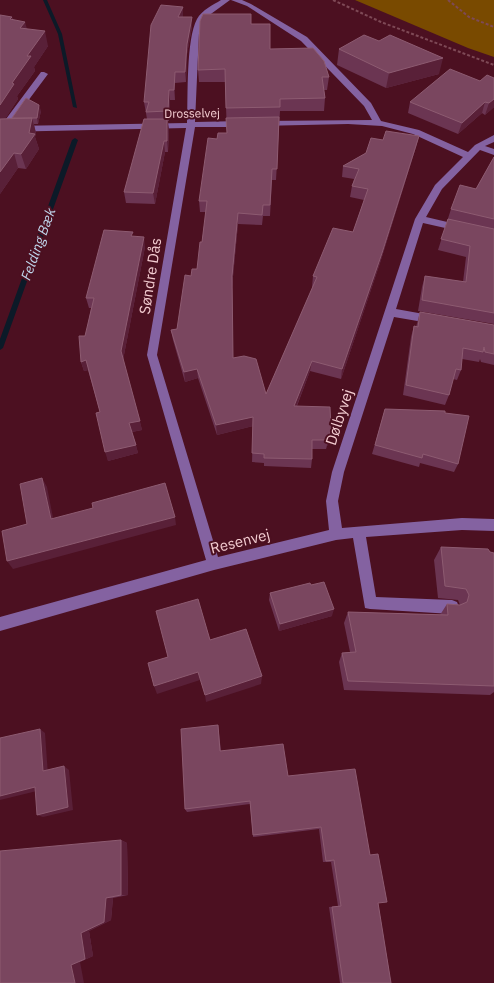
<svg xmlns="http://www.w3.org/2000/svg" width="494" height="983" viewBox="0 0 494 983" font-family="'IBM Plex Sans',sans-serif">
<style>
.forest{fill:#794a00}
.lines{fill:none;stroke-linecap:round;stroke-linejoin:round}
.stream{fill:#0c1a28;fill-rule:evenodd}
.path{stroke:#7e4956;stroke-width:2;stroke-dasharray:3 2;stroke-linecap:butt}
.minor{fill:#8462a1;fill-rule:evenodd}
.wall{fill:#6b3552}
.shaded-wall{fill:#592038}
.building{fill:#7a465f;stroke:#8d5b71}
.labels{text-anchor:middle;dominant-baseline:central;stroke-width:4;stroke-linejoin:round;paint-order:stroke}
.far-street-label{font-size:12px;fill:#f3ccd1;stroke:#4c1021}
.far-water-label{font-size:14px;font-style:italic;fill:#c0d6ec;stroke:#4c1021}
.street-label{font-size:15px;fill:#f3ccd1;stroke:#4c1021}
</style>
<rect width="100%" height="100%" fill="#4c1021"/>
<!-- forest -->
<path class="forest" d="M355 0H494V57L468 48Z"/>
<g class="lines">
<!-- stream -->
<path class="stream" d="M43 0H47L62 34 77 108 73 107 58 34Z
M75 138 78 140 3 348 0 350V339L72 140Z"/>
<!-- path -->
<path class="path" d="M333 0 381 22 494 65
M448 0 469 17 494 27"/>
<!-- minor -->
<path class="minor" d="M221 0H230L204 19 199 33 195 122 242 121 246 124 242 127H195L157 355 218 557 329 530 326 501 332 472 415 219 435 185 463 157 413 134 382 126 348 124 259 126 258 124 262 121 372 120 364 106 301 41 247 6 231 0H242L251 4 307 37 371 103 381 121 419 130 468 152 475 145 494 135V142L485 146 494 149V155L480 150 442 189 426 217 494 233V239L423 223 396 309 435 316 440 320 435 324 394 317 344 472 338 501 342 528 462 518 494 519V531L462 530 366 537 376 597 452 600 457 602 459 607 457 612 452 614 370 609 365 608 353 538 336 540 214 570 0 631V617L206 560 147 355 186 128 0 132V126H3L6 119 41 72H44L48 74 13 121 12 126 187 123C188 97 186 39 197 19 202 10 213 5 221 0Z"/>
</g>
<!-- wall -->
<path class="wall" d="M12 17 13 20 27 29 48 46 34 67 35 71 17 96 18 99 5 119H13L41 111 38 124H34L36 133 35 137 39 149 26 169 18 168 0 194Z
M183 17H192V27L187 54 186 82 175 83V100H170L169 121H168L169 130 168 152H165L155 204 126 203 124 192 147 119 144 102Z
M251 24 270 49 329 77 327 90H324L325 98 324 111H280L276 180H272L270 216H263L262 225 238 224 232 287 233 358 266 394 313 287H312L313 276 353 232 364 200 350 197 352 186 354 179 342 177 343 166 366 153 383 140 419 136 416 147 380 263 341 379 310 371 297 406 330 438 326 449H312V459L311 468 264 466V463L252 462 253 426 217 435 198 378 185 382 173 340 171 330 177 329 191 276 197 269 202 242 206 212H200L199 201 217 139 227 133 225 82H199L198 70Z
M339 49 439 74 386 88 337 65Z
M494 78V107L485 115 482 113 458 134 408 113 410 102 480 81Z
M494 157V324L418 311 422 287 425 276 463 282 466 257 438 250 451 209 476 189Z
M134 237 145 247 123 360 142 430 132 432 138 453 108 461 100 412 88 370 84 371 81 362 91 308H89L86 298Z
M420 312 494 325V365L481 362 480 359 479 362 462 359 461 370 457 380 453 379 449 395 445 405 403 395 411 337 414 326 416 327Z
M385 409 445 413 458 464 454 472 420 463 419 467 372 454Z
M441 547 494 553V692L490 695 344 690 339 662 342 653 350 652 344 623 348 612 440 615 447 604 460 605 458 600 438 598 434 560Z
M311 585 332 616 279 631 269 600 270 593Z
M218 725 221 751 288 776 378 903 391 983H340L329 907 338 906 331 862H323L319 829 253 837 250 804 187 812 185 809Z
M121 840 127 843 128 895 113 898 111 920 89 931 93 956 80 962 0 983Z"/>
<!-- shaded-wall -->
<path class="shaded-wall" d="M183 7V17H178Z
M192 17V27L187 54 186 82 185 72 187 44Z
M25 22 29 36 20 28Z
M45 31 48 46 34 67 35 71 17 96 18 99 2 124 0 125V105L27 56Z
M443 58 439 74 386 88 389 73Z
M175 72V100L174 90Z
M169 90 170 100 169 121 168 111Z
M494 99V107L485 115 489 103Z
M485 102 482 113 458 134 462 123Z
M39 105 41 111 38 124 37 118Z
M32 118 36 133 35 137 39 149 26 169 21 154 29 133Z
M167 119 169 130 168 152 167 141Z
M419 136 416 147 380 263 341 379 342 369Z
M164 141 165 152 155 204 153 193Z
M14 153 18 168 0 194V172Z
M238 213V224L232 287V276Z
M144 237 145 247 123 360 121 351Z
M86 360 89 370 84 371 81 362Z
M312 361 310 371 293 415 294 406Z
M197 369 198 378 185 382 184 372Z
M253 417V426L217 435 216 425Z
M140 421 142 430 131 432 129 423Z
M331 429 330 438 326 449 328 440Z
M136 445 138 453 108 461 105 452Z
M42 478 47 487 55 528 51 519Z
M175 517 176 525 13 569 7 561Z
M334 609 332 616 279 631 280 624Z
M198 672 200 680 157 694 154 686Z
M262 676 261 684 206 702 205 695Z
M40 729 45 733 48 775 43 771Z
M64 766 69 770 73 810 43 817 37 815Z
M35 787 41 790 0 800V796Z
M121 840 127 843 128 895H121Z
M106 898H113L111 920 89 931 93 956 80 962 84 983H75L71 965 81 933Z"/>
<!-- building -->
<path class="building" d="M161 5 183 7 178 17H192L187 44 185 72H175L174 90H169L168 111 146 112 149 102H144L151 25Z
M203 14H251V24H270V49L313 48 324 61 329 77H322L325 98 280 99V107L226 108 225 69 198 70 200 21Z
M0 15 12 17 10 19 25 22 20 28 45 31 27 56H31L12 83 14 84 0 105Z
M364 35 379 41 390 35 443 58 389 73 339 49Z
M450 69 480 81 487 75 494 78V99L489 103 485 102 462 123 410 102Z
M26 98 39 105 37 118H12Z
M279 117 277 169H272L270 205H263L262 215 238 213 232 276 233 358 244 356 256 359 266 394 317 277 313 276 333 228 353 232 368 189 352 186 359 169 343 166 366 153 371 138 383 140 386 131 419 136 382 253 342 369 312 361 294 406 330 407 331 429 328 440H312V459L264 458V454L252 453 253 417 216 425 197 369 184 372 171 330 177 329 185 275 191 276 192 269H197L200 242H202L207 201H199L208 138 217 139 218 133H227L226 118Z
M32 118 29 133 35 134 21 154 14 153 0 172V119Z
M144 119H167V141H164L153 193 124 192Z
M494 157V219L451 209 460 185 476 189Z
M448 219 494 229V313L422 300 425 276 466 282 470 246 441 239Z
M104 230 133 232 131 236 144 237 121 351 140 421 129 423 136 445 105 452 96 413 100 412 86 360 81 362 79 336H85L94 298H86Z
M420 312 494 325V354L485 352 484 347 483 352 463 348 461 370 456 369 449 395 406 385 414 326 418 327Z
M385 409 445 411V413L469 416 458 464 423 454 422 458 375 445Z
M42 478 51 519 93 508 92 503 165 483 175 517 7 561 2 531 27 524 20 484Z
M441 547 488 549 490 552 494 553V686L348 681 342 653 356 652 348 612 448 615 447 604 460 605 467 602 469 595 466 589 445 586Z
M324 582 334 609 280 624 270 593 310 583 311 585Z
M198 599 210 640 246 629 262 676 205 695 198 672 154 686 148 663 168 657 156 611Z
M218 725 220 751 283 744 288 776 355 769 370 855 378 854 387 902 378 903 391 983H343L332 907 341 906 334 860 326 861 321 827 253 835 250 801 185 809 181 729Z
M40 729 43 771 64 766 68 807 37 815 35 787 0 796V738Z
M121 840V895L106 898 104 922 81 933 85 959 71 965 75 983H0V851Z"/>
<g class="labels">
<!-- far-street labels -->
<g class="far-street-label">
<text transform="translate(192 113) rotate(-1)">Drosselvej</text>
</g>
<!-- far-water labels -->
<g class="far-water-label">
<text transform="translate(38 244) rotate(-70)">Felding Bæk</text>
</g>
<!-- street labels -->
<g class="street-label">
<text transform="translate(150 276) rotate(-81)">Søndre Dås</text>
<text transform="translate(339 417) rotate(-72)">Dølbyvej</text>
<text transform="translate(240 541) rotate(-14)">Resenvej</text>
</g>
</g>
</svg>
